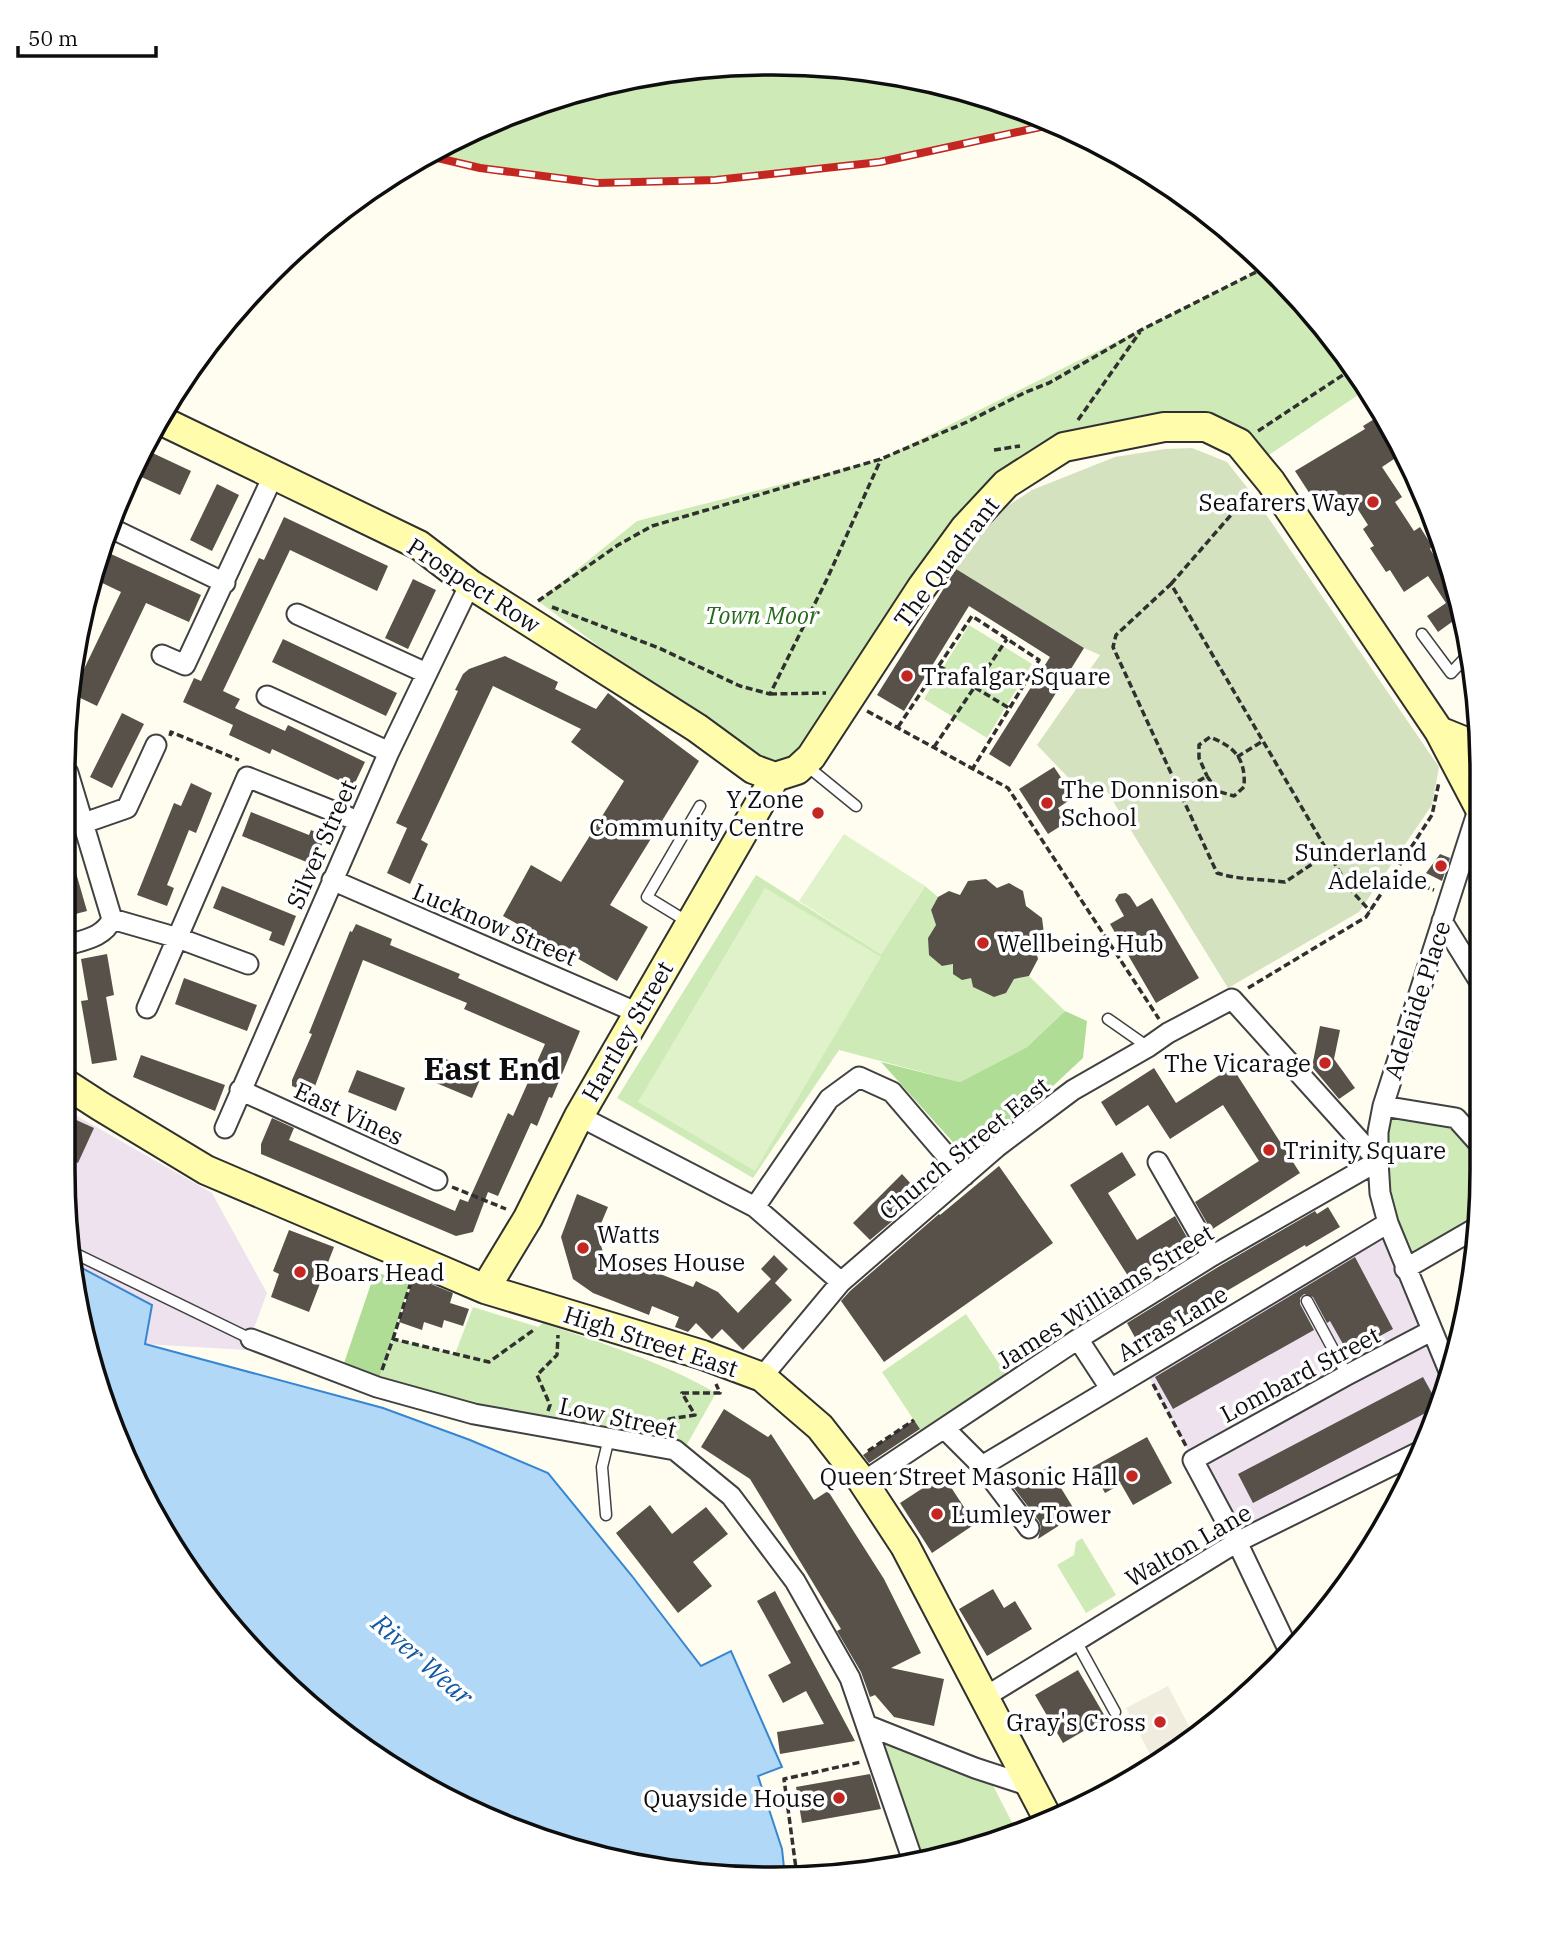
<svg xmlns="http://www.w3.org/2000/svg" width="1545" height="1942" viewBox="0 0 1545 1942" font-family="'IBM Plex Serif',serif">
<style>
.industrial{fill:#ede2ed}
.green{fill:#ceebb7}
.forest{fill:#afdd96}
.cemetery{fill:#d4e2bf}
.pitch{fill:#e0f2ca}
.plaza{fill:#f0edde}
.water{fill:#b2d8f8;stroke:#3686d2;stroke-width:2}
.building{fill:#57514a}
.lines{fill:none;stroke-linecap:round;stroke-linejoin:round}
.lane-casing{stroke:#414141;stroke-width:13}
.street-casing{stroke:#414141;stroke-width:23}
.secondary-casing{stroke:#303030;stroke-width:32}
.path{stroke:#303030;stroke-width:3.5;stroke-dasharray:7 3.5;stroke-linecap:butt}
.lane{stroke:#fff;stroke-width:10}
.street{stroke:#fff;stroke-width:19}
.secondary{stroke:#fffdab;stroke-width:28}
.rail-casing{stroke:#c42721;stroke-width:8}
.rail{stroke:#fff;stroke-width:5;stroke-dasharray:16;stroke-linecap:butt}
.poi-dot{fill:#c42721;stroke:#fff;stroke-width:2.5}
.labels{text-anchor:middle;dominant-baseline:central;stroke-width:7;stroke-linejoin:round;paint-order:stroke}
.poi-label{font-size:24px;fill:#0e0e0e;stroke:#fff;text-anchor:end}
.street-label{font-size:24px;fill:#0e0e0e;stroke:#fff}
.park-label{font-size:24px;font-style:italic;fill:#25691c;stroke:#fff}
.water-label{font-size:26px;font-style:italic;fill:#1258a5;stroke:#fff}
.district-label{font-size:32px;font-weight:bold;fill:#0e0e0e;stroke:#fff}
.rim{fill:none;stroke:#0e0e0e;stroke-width:3.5}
</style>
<rect width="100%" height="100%" fill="#fffdf0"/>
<!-- industrial -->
<path class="industrial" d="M63 1108 212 1193 267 1293 246 1350 145 1344 77 1273 63 1170Z
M1388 1223 1449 1371 1428 1441 1423 1450 1237 1542 1144 1368Z"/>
<!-- green -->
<path class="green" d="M819 65 957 87 1054 124 880 162 716 180 597 183 480 168 425 155 545 101 680 69Z
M1266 267 1306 305 1367 389 1257 463 1206 427 1104 437 1006 484 811 757 775 777 538 601 637 521 881 459Z
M969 625 1032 664 987 738 924 699Z
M756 875 881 954 925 886 938 897 931 910 936 925 928 938 942 966 953 964 971 978 973 987 994 997 1006 993 1014 979 1029 976 1065 1011 1027 1047 960 1082 839 1050 753 1178 617 1098Z
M1383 1106 1456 1118 1482 1147 1476 1228 1405 1269 1388 1223Z
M473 1307 538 1327 543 1323C601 1343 663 1362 716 1393L681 1455 474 1407 379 1379 393 1339 455 1354Z
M966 1314 1012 1383 927 1440 882 1372Z
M1082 1538 1116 1595 1086 1613 1057 1565 1074 1555 1076 1542Z
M869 1726 986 1772 1016 1830 956 1855 950 1856 948 1849 922 1859Z"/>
<!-- forest -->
<path class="forest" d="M1065 1011 1087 1021 1083 1058 1008 1128 961 1151 881 1062 960 1082 1027 1047Z
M375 1272 410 1283 379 1379 343 1366Z"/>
<!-- cemetery -->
<path class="cemetery" d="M1192 448 1227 462 1250 491 1439 767 1432 805 1359 912 1228 988 1103 785 1083 793 1037 745 1100 655 1084 648 955 569 995 514 1032 490 1115 457 1165 449Z"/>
<!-- pitch -->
<path class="pitch" d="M844 834 925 886 881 954 799 901Z
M765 888 881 957 755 1171 638 1102Z"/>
<!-- plaza -->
<path class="plaza" d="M1168 1686 1194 1736 1154 1762 1126 1708Z"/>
<!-- water -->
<path class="water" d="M76 1265 152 1305 145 1344 383 1408 470 1440 548 1473 632 1576 701 1666 731 1651 782 1767 758 1776 782 1849 785 1877 772 1879 588 1855 417 1784 271 1671 158 1524 87 1353Z"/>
<!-- building -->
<path class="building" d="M1384 413 1403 453 1382 467 1402 497 1395 502 1414 531 1420 527 1432 546 1430 549 1452 584 1460 624 1456 619 1438 632 1427 616 1446 603 1428 576 1404 592 1390 570 1386 572 1370 548 1374 546 1363 529 1368 525 1348 494 1321 511 1295 471 1365 429 1363 426Z
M144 449 191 471 180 495 133 473Z
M217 484 239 495 212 551 190 540Z
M284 517 388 566 377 591 290 550 223 691 240 699 235 708 285 731 288 725 365 762 353 787 272 749 270 754 229 735 233 725 183 702 194 678 201 681 259 558 264 560Z
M100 549 201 595 189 622 146 603 97 706 72 694 121 592 94 579Z
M956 569 1084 648 1010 767 989 754 1050 657 969 606 904 711 877 695Z
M413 579 436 590 408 649 385 638Z
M283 639 397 693 386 716 272 662Z
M505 656 558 682 555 689 596 709 608 693 699 761 610 905 648 927 617 981 503 916 531 865 561 882 624 781 571 742 581 729 493 686 421 840 428 844 410 884 387 873 407 828 396 823 458 691 455 690 463 674 469 669Z
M122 713 144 724 112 788 90 777Z
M1054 767 1074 797 1058 808 1067 822 1048 834 1019 789Z
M191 783 212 793 196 833 189 830 167 885 174 888 167 906 137 895 174 803 181 806Z
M251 812 309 835 311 830 325 836 314 865 242 836Z
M64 845H68L87 911 64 917Z
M1440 854 1450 858 1442 881 1426 873Z
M986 879 997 888 1009 883 1023 891 1026 906 1042 918 1044 934 1035 947 1038 959 1029 976 1014 979 1006 993 994 997 973 987 971 978 962 980 953 974V964L942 966 929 955 928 938 936 925 931 910 938 897 949 891 960 895 968 881Z
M222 886 296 916 284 946 269 940 272 932 213 908Z
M1126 893 1130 896 1137 907 1152 898 1199 978 1156 1003 1110 924 1124 916 1115 900 1119 894Z
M356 924 392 939 390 945 460 974 458 978 580 1031 552 1098 549 1097 537 1126 531 1123 498 1196 488 1192 473 1232 456 1236 261 1154V1144L272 1118 294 1128 289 1140 455 1211 460 1199 468 1202 508 1113 513 1116 545 1044 464 1009 467 1003 363 960 312 1094 292 1086V1080L312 1034 309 1033 350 931 352 932Z
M107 954 114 995 106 997 117 1060 92 1064 81 1001 88 1000 81 959Z
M184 978 257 1005 247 1031 175 1004Z
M1320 1026 1340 1030 1334 1059 1355 1088 1339 1099 1312 1067Z
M141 1055 225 1085 215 1111 133 1077Z
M439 1056 482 1075 472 1098 429 1080Z
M1232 1067 1300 1173 1211 1230 1195 1202 1259 1161 1223 1105 1170 1139 1148 1105 1116 1126 1101 1102 1154 1068 1176 1103Z
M357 1070 405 1088 396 1111 348 1092Z
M63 1114 94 1128 78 1163 63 1156Z
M1122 1152 1136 1175 1108 1193 1137 1240 1175 1216 1189 1241 1130 1279 1070 1185Z
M999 1166 1053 1243 884 1362 841 1301 850 1291 939 1214 940 1215Z
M902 1174 922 1196 870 1240 853 1223Z
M577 1194 608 1207 597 1233 605 1258 627 1268 630 1262 693 1287 696 1281 718 1292 738 1313 771 1279 761 1269 774 1255 788 1269 775 1283 792 1300 743 1350 722 1329 712 1339 696 1323 688 1332 675 1327 679 1317 652 1306 649 1315 593 1293 573 1279 561 1237Z
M1328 1207 1340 1227 1306 1247 1305 1245 1138 1343 1127 1323 1218 1267 1315 1211 1317 1214Z
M289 1230 334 1247 309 1312 271 1297 279 1274 273 1271Z
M1355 1257 1393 1329 1348 1353 1330 1321 1327 1323 1313 1297 1304 1294 1300 1298V1304L1314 1330 1173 1409 1155 1377Z
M414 1277 453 1293 450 1303 469 1309 463 1326 444 1320 442 1328 424 1322 422 1330 399 1322Z
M1423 1377 1439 1406 1253 1503 1238 1474Z
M724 1409 768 1437 771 1434 814 1500 828 1491 884 1579 921 1653 891 1668 944 1679 934 1726 894 1717 875 1695 870 1697 861 1672 837 1631 841 1629 750 1479 701 1447Z
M914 1420 920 1429 869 1463 863 1455Z
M1147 1437 1172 1483 1133 1505 1121 1484 1105 1493 1091 1468Z
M1048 1467 1077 1514 1038 1539 1041 1527 1039 1521 1014 1488Z
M943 1475 975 1524 932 1553 900 1503Z
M650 1505 672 1534 706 1507 728 1534 693 1562 712 1586 678 1613 616 1533Z
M993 1589 1004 1608 1015 1601 1032 1629 987 1656 959 1609Z
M775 1591 855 1741 780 1754 777 1732 824 1724 806 1691 783 1703 768 1675 791 1663 757 1601Z
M1078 1670 1106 1718 1063 1743 1035 1695Z
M870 1774 881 1809 802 1823 796 1787Z"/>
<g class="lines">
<!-- lane casing -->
<g class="lane-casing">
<path id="lane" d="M1422 634 1451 673 1467 656
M807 766 856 806
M688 922 647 897 700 806
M1108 1019 1148 1047
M74 1253 251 1339
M1307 1301 1347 1375
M606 1515 602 1467 609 1438
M1076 1641 1115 1712"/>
</g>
<!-- street casing -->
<g class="street-casing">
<path id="street" d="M107 529 117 531 225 583
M297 614 426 673
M162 655 185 665 274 474
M267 696 389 752
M68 773 112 919 178 938 248 964
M84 823 127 808 156 745
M332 880 638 1013
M1442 921 1481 984
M64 946C82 940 104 938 112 919
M147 1008 247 777 358 821
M240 1090 437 1180
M1383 1106 1456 1118 1482 1147
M579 1116 755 1207 841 1282
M225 1128 389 752 470 584
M1158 1162 1212 1256
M755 1207 829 1099 859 1077 892 1092 964 1176
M1405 1269 1476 1228
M251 1339 377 1387 474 1414 675 1450 731 1496 795 1581 850 1678 913 1861
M1078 1339 1110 1388
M1449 1371 1388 1223 1380 1193 1378 1161V1132L1383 1106 1479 807
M762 1377 841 1282 997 1147 1073 1090 1148 1047 1168 1033 1232 999 1378 1161
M944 1428 982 1466 1029 1528
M982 1466 1388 1223
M863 1482 1078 1339 1212 1256 1378 1161
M1289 1651 1237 1542 1193 1460 1347 1375 1431 1331
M985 1697 1237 1542 1423 1450
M869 1726 975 1768 1033 1787"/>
</g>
<!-- secondary casing -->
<g class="secondary-casing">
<path id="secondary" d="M158 419 419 545 470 584 697 728 753 769 775 777
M1439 731 1479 807
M775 777 797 770 811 757 922 587 965 528 1006 484 1064 447 1164 427H1206L1239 443 1271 482 1439 731 1481 748
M63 1082 100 1106 206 1170 443 1271 485 1289 703 1355 762 1377 820 1427 863 1482 905 1546 1047 1817
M485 1289 528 1218 579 1116 775 777"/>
</g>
<!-- path -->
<path class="path" d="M1078 420 1140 332
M1258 431 1352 369
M994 450 1020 446
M1171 584 1250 493
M538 601 618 545 652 526 881 459 967 422 1026 392 1049 383 1141 330 1266 267
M552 607 659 648 740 686 770 694 827 579 881 459
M939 666 1009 708
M770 694 826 693
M867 711 1008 788 1159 1019
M898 727 972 616 1039 660 973 768
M170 736 171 732 239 760
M934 747 1007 639
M1237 757 1263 741
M1180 792 1207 776 1217 791 1234 796 1244 787C1246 759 1235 747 1210 737L1199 745V758L1207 776
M1329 853 1285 882C1262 879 1239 880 1217 873L1113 647 1116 635 1171 584 1349 888 1370 911
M1393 876 1434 890
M1248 988 1366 917 1432 815 1439 782
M452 1187 506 1209
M393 1339 411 1282
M382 1370 393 1339 489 1362 535 1329
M1153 1384 1186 1446
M548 1411 550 1405 537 1375 557 1355 558 1335
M671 1430 669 1419 695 1415 682 1393H720L716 1384
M868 1451 914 1420
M929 1856 1023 1821
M797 1876 784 1779 861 1762"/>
<!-- lane -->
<use href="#lane" class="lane"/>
<!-- street -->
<use href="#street" class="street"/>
<!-- secondary -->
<use href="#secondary" class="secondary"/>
<!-- rail casing -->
<g class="rail-casing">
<path id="rail" d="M425 155 480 168 597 183 716 180 880 162 1054 124"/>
</g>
<!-- rail -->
<use href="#rail" class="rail"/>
</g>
<!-- markers -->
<g class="poi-dot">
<circle cx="1373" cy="502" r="7"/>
<circle cx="907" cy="676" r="7"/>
<circle cx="1047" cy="803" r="7"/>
<circle cx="818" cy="813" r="7"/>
<circle cx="1441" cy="866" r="7"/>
<circle cx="983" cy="943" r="7"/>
<circle cx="1325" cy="1063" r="7"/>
<circle cx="1269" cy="1150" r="7"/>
<circle cx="583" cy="1248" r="7"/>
<circle cx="300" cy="1272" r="7"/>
<circle cx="1132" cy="1476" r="7"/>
<circle cx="937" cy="1514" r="7"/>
<circle cx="1160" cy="1722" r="7"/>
<circle cx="839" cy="1798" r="7"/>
</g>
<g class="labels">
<!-- poi labels -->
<g class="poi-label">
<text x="1359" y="502">Seafarers Way</text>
<text x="921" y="676" text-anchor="start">Trafalgar Square</text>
<text x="1061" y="789" text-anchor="start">The Donnison<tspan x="1061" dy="28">School</tspan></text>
<text x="804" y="799">Y Zone<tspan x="804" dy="28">Community Centre</tspan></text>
<text x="1427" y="852">Sunderland<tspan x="1427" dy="28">Adelaide</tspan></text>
<text x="997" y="943" text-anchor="start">Wellbeing Hub</text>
<text x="1311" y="1063">The Vicarage</text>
<text x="1283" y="1150" text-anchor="start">Trinity Square</text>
<text x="597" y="1234" text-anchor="start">Watts<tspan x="597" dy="28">Moses House</tspan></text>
<text x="314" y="1272" text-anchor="start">Boars Head</text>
<text x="1118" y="1476">Queen Street Masonic Hall</text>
<text x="951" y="1514" text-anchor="start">Lumley Tower</text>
<text x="1146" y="1722">Gray's Cross</text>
<text x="825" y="1798">Quayside House</text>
</g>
<!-- street labels -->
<g class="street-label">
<text transform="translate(946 562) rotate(-53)">The Quadrant</text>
<text transform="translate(474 585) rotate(33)">Prospect Row</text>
<text transform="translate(321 844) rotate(-66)">Silver Street</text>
<text transform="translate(495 924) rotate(23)">Lucknow Street</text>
<text transform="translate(1417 1000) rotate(-72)">Adelaide Place</text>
<text transform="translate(627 1031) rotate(-60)">Hartley Street</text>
<text transform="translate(349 1113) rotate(25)">East Vines</text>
<text transform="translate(964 1148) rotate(-39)">Church Street East</text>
<text transform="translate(1105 1296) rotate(-32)">James Williams Street</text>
<text transform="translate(1172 1323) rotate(-31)">Arras Lane</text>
<text transform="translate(651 1341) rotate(18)">High Street East</text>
<text transform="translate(1300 1374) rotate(-28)">Lombard Street</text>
<text transform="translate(618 1417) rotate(12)">Low Street</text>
<text transform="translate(1188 1545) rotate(-30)">Walton Lane</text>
</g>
<!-- park labels -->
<g class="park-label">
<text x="762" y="615">Town Moor</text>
</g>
<!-- water labels -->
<g class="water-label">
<text transform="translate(423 1659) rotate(41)">River Wear</text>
</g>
<!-- district labels -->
<g class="district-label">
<text x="492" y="1068">East End</text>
</g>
</g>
<!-- crop -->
<path d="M0 0H1545V1942H0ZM772 75H773A697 697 0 0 1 1470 772V1170A697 697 0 0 1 773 1867H772A697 697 0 0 1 75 1170V772A697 697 0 0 1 772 75Z" fill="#fff" fill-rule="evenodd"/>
<path class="rim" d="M772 75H773A697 697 0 0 1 1470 772V1170A697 697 0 0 1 773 1867H772A697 697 0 0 1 75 1170V772A697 697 0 0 1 772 75Z"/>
<!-- scale -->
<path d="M18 46v10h138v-10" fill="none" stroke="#0e0e0e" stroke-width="3.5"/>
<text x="28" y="46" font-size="21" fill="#0e0e0e" stroke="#ffffff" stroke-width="5" paint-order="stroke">50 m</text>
</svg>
